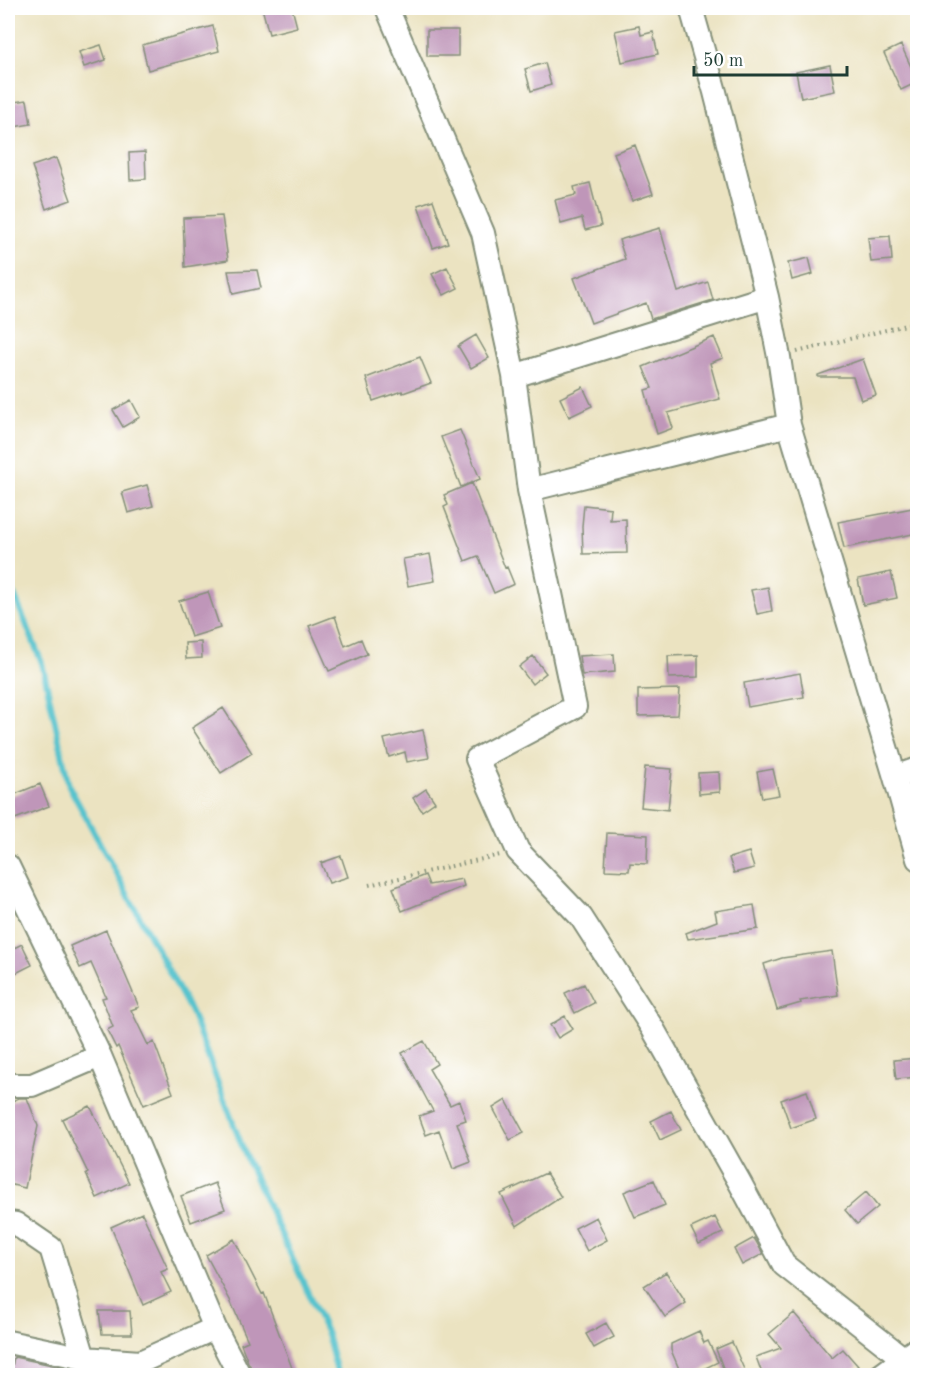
<svg xmlns="http://www.w3.org/2000/svg" width="925" height="1383" viewBox="0 0 925 1383" font-family="'Old Standard TT',serif">
<style>
.lines{fill:none;stroke-linecap:round;stroke-linejoin:round}
.stream{stroke:#56c3cd;stroke-width:6}
.building{fill:#bf96b9}
.minor-casing{stroke:#85907a;stroke-width:26}
.path{stroke:#85907a;stroke-width:4;stroke-dasharray:1.5 4.5;stroke-linecap:butt}
.minor{stroke:#fff;stroke-width:22}
</style>
<rect width="100%" height="100%" fill="#fff"/>
<filter id="ink" filterUnits="userSpaceOnUse"><feTurbulence type="fractalNoise" baseFrequency=".0167" numOctaves="2"/><feDisplacementMap in="SourceGraphic" scale="12" xChannelSelector="R" yChannelSelector="G"/><feConvolveMatrix kernelMatrix="1 2 1 2 8 2 1 2 1" color-interpolation-filters="sRGB"/></filter>
<filter id="wash" filterUnits="userSpaceOnUse"><feTurbulence type="fractalNoise" baseFrequency=".008" numOctaves="4" result="noise"/><feDisplacementMap in="SourceGraphic" scale="24" xChannelSelector="R" yChannelSelector="G"/><feGaussianBlur stdDeviation="1.35" result="paint"/><feColorMatrix in="noise" values="0 0 0 0 0 0 0 0 0 0 0 0 0 0 0 0 0 1.4 0 .05"/><feComposite in="paint" operator="in"/></filter>
<g filter="url(#wash)">
<rect width="100%" height="100%" fill="#ebe3c1"/>
<g class="lines">
<!-- stream -->
<path class="stream" d="M8 580 42 663 69 786 191 1012 248 1162 327 1334 338 1376"/>
</g>
<g id="blocks">
<!-- building -->
<path class="building" d="M262 8H292L297 27 269 34Z
M213 26 219 51 148 70 142 45Z
M639 26 641 35 653 32 658 54 622 62 615 31Z
M427 30H458V56H427Z
M101 45 106 60 84 67 79 52Z
M901 45 918 82 901 90 884 53Z
M545 63 551 85 531 91 525 69Z
M830 65 835 91 801 98 796 72Z
M27 100 31 124 8 128V103Z
M635 145 653 194 632 201 614 153Z
M145 152 146 179 130 180 129 153Z
M56 158 71 200 46 209 32 166Z
M590 183 601 226 585 230 582 218 561 224 555 200 576 195 574 187Z
M433 200 448 243 433 248 418 205Z
M222 216 228 260 185 267 183 218Z
M660 228 678 292 708 282 713 300 651 319 646 303 591 323 574 278 625 259 619 240Z
M890 236 892 260 871 262 868 238Z
M809 258 813 274 792 280 788 263Z
M447 267 458 288 444 295 432 274Z
M257 270 261 288 233 294 228 271Z
M476 335 489 358 471 368 458 346Z
M714 337 723 358 710 363 720 399 668 413 673 428 657 434 645 390 652 388 643 367Z
M420 357 431 383 403 393 402 391 373 401 366 378Z
M863 359 876 395 861 400 853 377H818V375Z
M583 387 592 406 569 417 560 398Z
M131 400 140 417 123 427 113 410Z
M460 430 480 479 461 487 441 437Z
M472 483 505 568 507 567 514 584 494 593 478 556 465 561 444 507 448 505 444 495Z
M147 485 153 506 128 513 122 492Z
M584 505 611 508 610 520 626 519 627 553 583 554 582 526Z
M918 507V533L844 548 838 522Z
M430 554 435 581 408 586 403 559Z
M891 572 897 598 863 605 858 579Z
M768 587 772 611 757 614 751 590Z
M208 592 220 628 191 637 179 601Z
M335 616 345 646 361 639 367 654 329 671 309 626Z
M201 642 202 658 186 659 185 643Z
M614 654 615 672 582 675 579 656Z
M698 655V677L669 678 668 656Z
M533 656 546 673 532 684 519 667Z
M800 673 804 697 748 707 744 683Z
M680 689 678 715 638 716V690Z
M223 708 252 753 221 773 192 728Z
M423 730 429 758 407 762 405 752 389 757 384 739Z
M645 767 672 769 668 810 641 807Z
M773 769 779 795 762 798 757 772Z
M719 772 720 792 699 794 698 773Z
M40 784 49 806 15 819 8 797Z
M426 789 435 802 422 811 413 798Z
M607 833 648 835 647 864 630 863 629 871 605 870Z
M749 852 754 868 734 873 729 858Z
M341 856 348 877 329 883 321 863Z
M425 875 429 885 462 879 464 886 402 911 393 888Z
M754 905 758 929 688 939 686 933 717 921 715 911Z
M106 930 139 1007 131 1010 148 1045 154 1042 173 1093 144 1105 118 1046 116 1048 107 1030 113 1027 102 998 106 997 91 963 80 968 70 946Z
M22 944 32 965 8 977V951Z
M832 951 838 995 800 1001 801 1003 777 1010 764 964 782 958Z
M584 984 594 1003 575 1013 565 993Z
M565 1016 573 1029 558 1038 550 1025Z
M424 1041 437 1064 429 1069 450 1105 459 1101 466 1120 457 1123 471 1162 453 1169 439 1130 426 1135 419 1116 433 1111 402 1053Z
M918 1058V1077L896 1079 894 1060Z
M807 1091 816 1119 791 1128 781 1100Z
M19 1098H27L38 1126 25 1188 8 1184V1144L11 1125 8 1116V1103Z
M506 1100 524 1133 510 1140 493 1108Z
M90 1106 129 1183 97 1198 86 1174 88 1173 62 1119Z
M671 1111 681 1130 660 1140 651 1121Z
M546 1173 561 1197 517 1226 501 1194Z
M654 1180 665 1205 635 1217 624 1192Z
M215 1183 225 1209 191 1222 181 1196Z
M866 1192 878 1207 857 1224 845 1210Z
M142 1213 168 1269 161 1272 171 1292 143 1305 111 1227Z
M596 1217 607 1240 587 1251 575 1228Z
M715 1217 723 1233 699 1244 691 1228Z
M754 1238 763 1254 742 1265 734 1249Z
M234 1239 262 1294 264 1293 295 1376H256L248 1362 241 1344 248 1341 230 1300 206 1255Z
M666 1272 686 1303 665 1317 644 1286Z
M99 1311H130L132 1334H102Z
M794 1313 832 1358 843 1349 858 1366 846 1376H763L756 1357 781 1348 769 1334Z
M606 1323 614 1337 594 1348 586 1334Z
M699 1331 704 1343 708 1341 718 1362 689 1376H682L671 1350V1344Z
M732 1342 747 1376H726L716 1349Z
M14 1357 66 1368V1376H10Z"/>
</g>
</g>
<g filter="url(#ink)">
<use href="#blocks" fill-opacity="0" stroke="#85907a" stroke-width="1.5"/>
<g class="lines">
<!-- minor casing -->
<g class="minor-casing">
<path id="minor" d="M387 8 483 233 514 376 529 490 575 707 477 759 518 851 581 917 653 1029 740 1183 784 1265 904 1359 918 1375
M691 8 715 92 767 297 779 357 789 425 895 777 918 859
M514 376 767 297
M529 490 789 425
M895 777 918 769
M8 866 100 1056 215 1328 240 1376
M8 1085H32L100 1056
M8 1223 16 1224 51 1248 84 1358
M8 1342 84 1358 140 1362 215 1328
M880 1376 918 1348"/>
</g>
<!-- path -->
<path class="path" d="M797 352 918 322
M369 885 500 855"/>
<!-- minor -->
<use href="#minor" class="minor"/>
</g>
</g>
<!-- margin -->
<rect width="925" height="1383" fill="none" stroke="#fff" stroke-width="30"/>
<!-- scale -->
<path d="M694 66v9h153v-9" fill="none" stroke="#1f3d34" stroke-width="3"/>
<text x="703" y="66" font-size="18" fill="#1f3d34" stroke="#ffffff" stroke-width="4.5" paint-order="stroke">50 m</text>
</svg>
